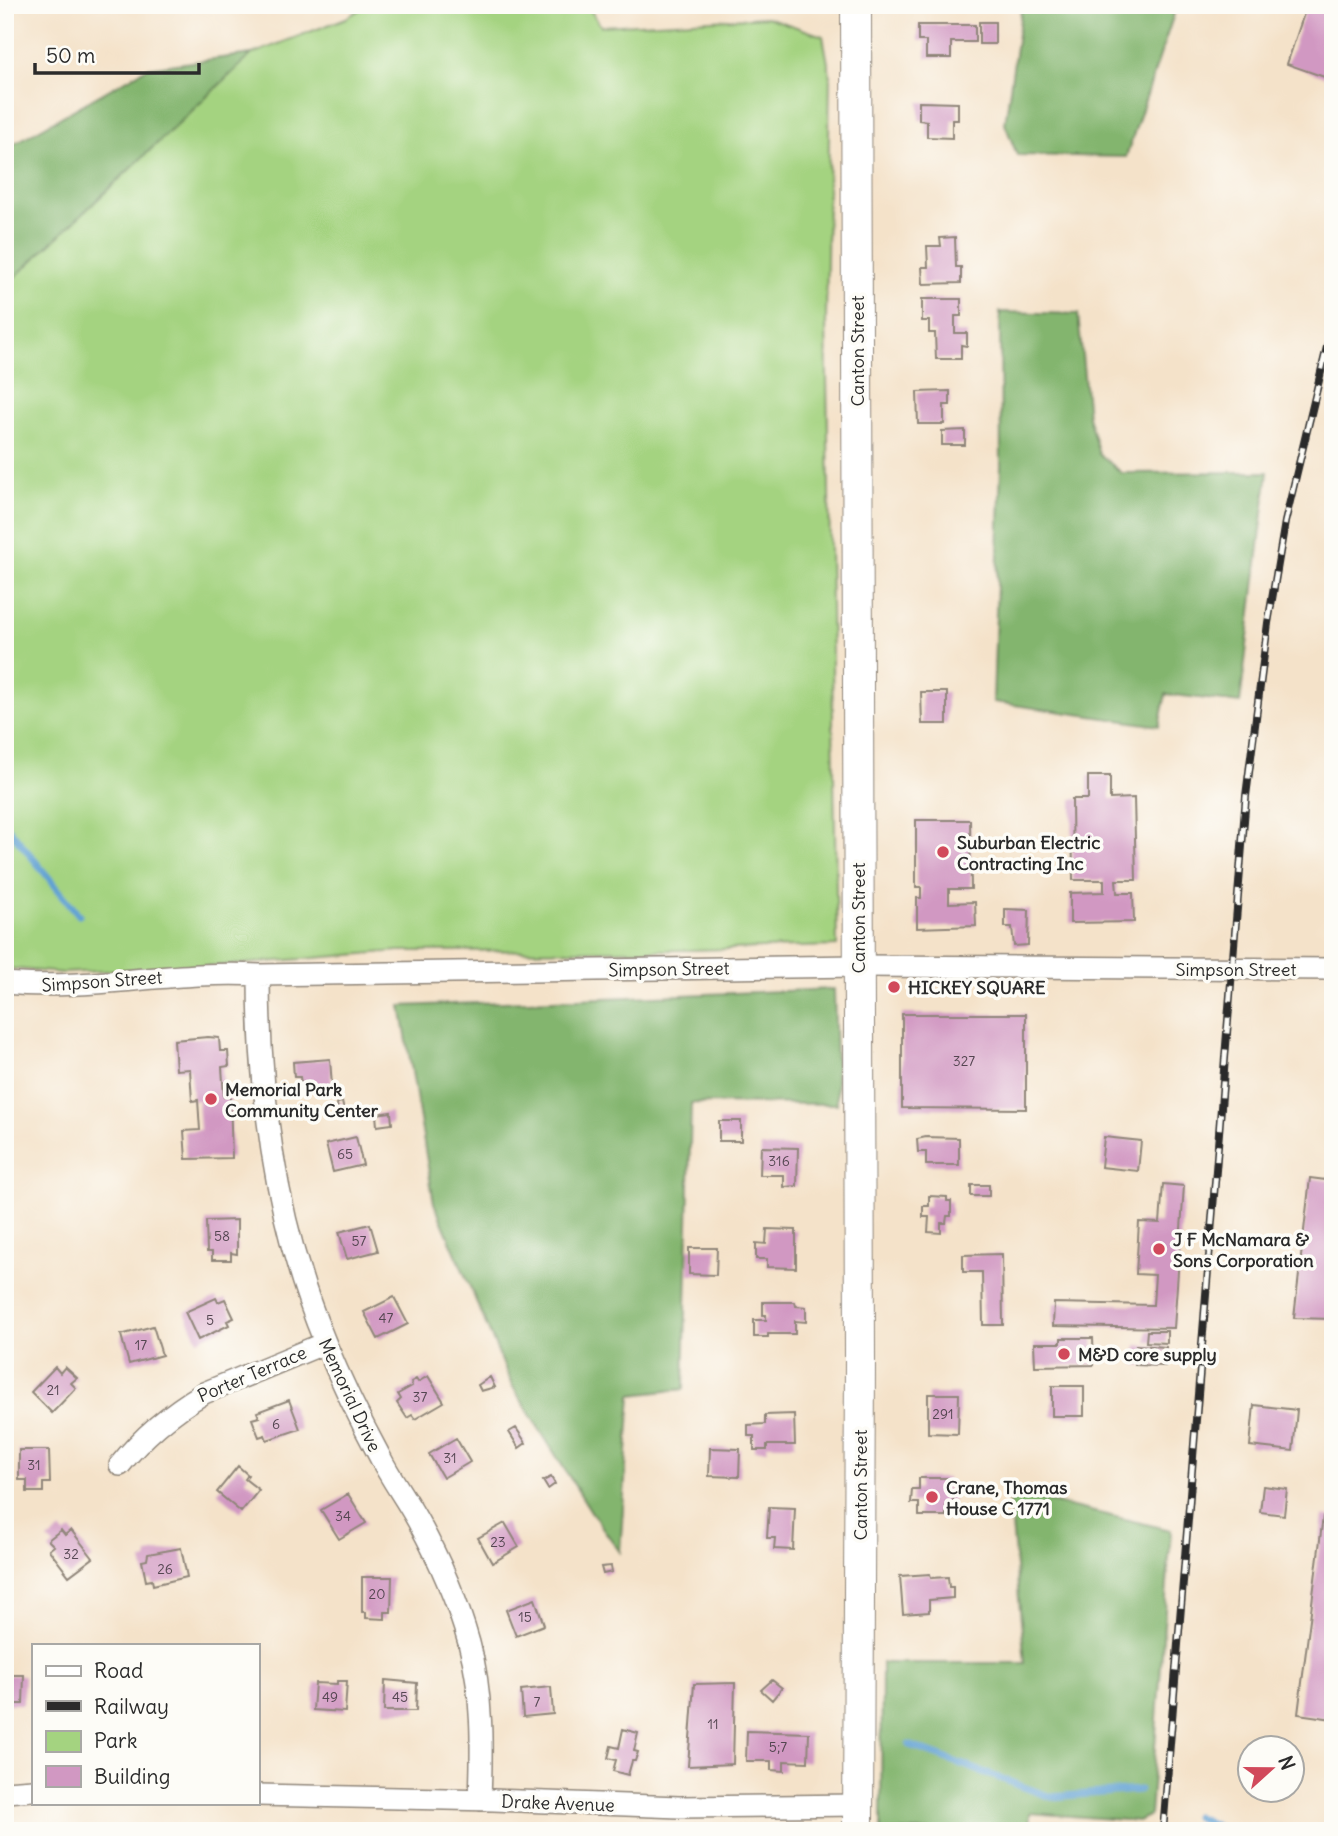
<svg xmlns="http://www.w3.org/2000/svg" width="1338" height="1836" viewBox="0 0 1338 1836" font-family="Delius,sans-serif">
<style>
.green{fill:#a4d380;stroke:#687f56;stroke-width:2}
.forest{fill:#83b56e;stroke:#57704c;stroke-width:2}
.lines{fill:none;stroke-linecap:round;stroke-linejoin:round}
.stream{stroke:#60a1d3;stroke-width:7}
.building{fill:#d198c2}
.street-casing{stroke:#90867a;stroke-width:24}
.secondary-casing{stroke:#90867a;stroke-width:32}
.street{stroke:#fff;stroke-width:21}
.secondary{stroke:#fff;stroke-width:30}
.rail-casing{stroke:#2b2b2b;stroke-width:8}
.rail{stroke:#fdfcf7;stroke-width:5;stroke-dasharray:16;stroke-linecap:butt}
.poi-dot{fill:#d1495b;stroke:#fdfcf7;stroke-width:2.5}
.labels{text-anchor:middle;dominant-baseline:central;stroke-width:7;stroke-linejoin:round;paint-order:stroke}
.number-label{font-size:14px;fill:#544651}
.street-label{font-size:18px;fill:#2b2b2b;stroke:#fdfcf7}
.poi-label{font-size:18px;font-weight:bold;fill:#2b2b2b;stroke:#fdfcf7;text-anchor:start}
</style>
<rect width="100%" height="100%" fill="#fdfcf7"/>
<filter id="ink" filterUnits="userSpaceOnUse"><feTurbulence type="fractalNoise" baseFrequency=".0143" numOctaves="2"/><feDisplacementMap in="SourceGraphic" scale="14" xChannelSelector="R" yChannelSelector="G"/><feConvolveMatrix kernelMatrix="1 2 1 2 8 2 1 2 1" color-interpolation-filters="sRGB"/></filter>
<filter id="wash" filterUnits="userSpaceOnUse"><feTurbulence type="fractalNoise" baseFrequency=".00686" numOctaves="4" result="noise"/><feDisplacementMap in="SourceGraphic" scale="28" xChannelSelector="R" yChannelSelector="G"/><feGaussianBlur stdDeviation="1.57" result="paint"/><feColorMatrix in="noise" values="0 0 0 0 0 0 0 0 0 0 0 0 0 0 0 0 0 1.4 0 .05"/><feComposite in="paint" operator="in"/></filter>
<g filter="url(#wash)">
<rect width="100%" height="100%" fill="#f4e2c9"/>
<!-- green -->
<path class="green" d="M367 5H587L601 26 767 17 823 36 830 74 826 320 837 946 691 950 399 951 230 965 63 973 5 968V283L15 277 252 54 346 18Z"/>
<!-- forest -->
<path class="forest" d="M1022 5H1177L1126 157 1017 155 1005 124Z
M252 54 15 277 5 283V149L147 68Z
M1000 312 1078 314 1088 416 1099 454 1122 473 1268 472 1240 703 1166 694 1159 726 993 702 1001 466Z
M834 989 837 1104 691 1103 684 1389 631 1395 620 1552 592 1513 513 1387 434 1203 401 1006Z
M1009 1492 1171 1530 1150 1815 1138 1821 1030 1813 1029 1831H881L882 1663H1025Z"/>
<g class="lines">
<!-- stream -->
<path class="stream" d="M5 824 79 915
M909 1745 1051 1797 1139 1790
M1195 1816 1226 1831"/>
</g>
<g id="blocks">
<!-- building -->
<path class="building" d="M1307 5H1333V80L1287 64Z
M979 22H995V44H979Z
M918 25H975V42H951V58H926V41H918Z
M919 102 958 103V120H952V138L927 137V121L919 120Z
M955 237 956 267H961V283L923 284 922 267H928L927 246H941L940 238Z
M922 299H961V316H955V333H967V346L961 345V359H936L935 333H929V321H922Z
M950 391V405H944V424H918L917 392Z
M965 430V445H942V431Z
M921 692H947V724H922Z
M1088 776H1110V799L1134 798 1136 880H1116L1117 893H1133L1134 922 1070 923V893L1104 892V880H1073L1072 799H1088Z
M916 820H970L971 889H949V903L975 902 976 926 917 928V898H921V887H916Z
M1005 909 1029 910 1028 945 1014 946 1012 927H1005Z
M902 1014H1026V1109L902 1108Z
M208 1037 219 1038 220 1051H228L229 1066 222 1067 224 1097H230L232 1158 186 1159 184 1131 200 1130 198 1100 192 1101 190 1069 176 1070 174 1040Z
M330 1059 332 1086 302 1089 300 1077H294L293 1062Z
M342 1102 344 1111 338 1112 337 1103Z
M391 1112 392 1124 377 1126 376 1114Z
M719 1121H741V1141H719Z
M356 1137 363 1165 333 1172 326 1144Z
M926 1137 959 1138V1165H926V1152H918L917 1139Z
M1104 1137 1141 1141 1138 1171 1101 1167Z
M761 1147 798 1148 797 1186 784 1187V1175H760Z
M1310 1178 1333 1181V1319L1294 1318Z
M1163 1184 1184 1186 1174 1328 1053 1326 1054 1303 1153 1305 1155 1275 1136 1274 1139 1222 1160 1223Z
M971 1185H989V1196H971Z
M929 1196 947 1197V1201H951V1216H947L946 1223H941V1233L928 1232 929 1217H923V1206H929Z
M237 1220V1254L231 1253V1260H212V1252H207L206 1221Z
M370 1224 378 1251 347 1259 339 1232Z
M767 1229 796 1230V1268L767 1267V1259H756V1243L766 1244Z
M689 1248H717L716 1275 689 1274Z
M1002 1254 1003 1325H983L982 1272H963V1255Z
M394 1297 408 1324 378 1339 364 1312Z
M216 1298 218 1302 225 1299 234 1318 227 1321 229 1325 198 1340 185 1312Z
M763 1302H795L796 1306 806 1307V1322L795 1321V1334H768V1337H754V1320H766V1315H763Z
M153 1326 162 1355 129 1364 121 1335Z
M1147 1331H1167V1343L1146 1342Z
M1061 1338H1093L1094 1365 1035 1366 1034 1343H1061Z
M1136 1345 1166 1347 1165 1366 1135 1365Z
M55 1367 60 1373 65 1367 77 1378 71 1383 76 1388 52 1413 31 1392Z
M428 1376 444 1402 415 1419 412 1415 407 1418 397 1403 401 1399 398 1394 412 1386 411 1382 416 1379 418 1382Z
M490 1377 495 1387 481 1391 478 1385Z
M1052 1386H1084V1416H1052Z
M928 1394H959L958 1434 928 1433Z
M289 1400 300 1429 267 1440 265 1435 259 1437 252 1419 259 1417 257 1412Z
M1254 1405 1297 1410 1293 1451 1250 1446Z
M794 1414 795 1445H767V1450H754V1436H748V1425L765 1424V1415Z
M516 1428 526 1443 519 1448 509 1432Z
M456 1438 470 1462 443 1478 429 1454Z
M710 1448 740 1449 739 1477 709 1476Z
M19 1450H49L50 1483H43V1492H27V1480H19Z
M238 1466 248 1475 245 1479 259 1490 241 1512 217 1492Z
M551 1477 555 1484 548 1489 543 1481Z
M919 1478H947V1492L954 1493 953 1502H946V1516H919V1503H911L912 1489H919Z
M1263 1486 1287 1489 1284 1515 1260 1512Z
M348 1494 366 1523 339 1539 321 1510Z
M769 1507 795 1508 793 1550 774 1549 775 1538H767Z
M1323 1516 1333 1517V1719L1298 1714Z
M505 1523 519 1547 492 1563 478 1538Z
M61 1530 65 1535 71 1530 93 1558 69 1576 49 1550 54 1546 48 1540Z
M181 1548 187 1577 153 1585 152 1580 146 1581 142 1561 147 1560 148 1554Z
M611 1566 612 1572 603 1574 601 1567Z
M930 1574 931 1578 948 1577 949 1587H953V1598L929 1600V1612L903 1614 900 1576Z
M362 1577H392L391 1612H385V1619L366 1618V1612H362Z
M535 1599 544 1625 516 1636 506 1610Z
M5 1675H24L23 1704H5Z
M385 1680 417 1683 416 1711H384Z
M772 1680 782 1688 772 1700 761 1690Z
M337 1681H347L345 1712 313 1710 315 1683 337 1684Z
M735 1683 733 1764 688 1766 694 1684Z
M551 1687 553 1714 523 1717 521 1690Z
M623 1729 638 1733 634 1751 638 1752 635 1761H632L628 1775 613 1771 616 1760 608 1758 611 1746 619 1748Z
M747 1731 809 1733 808 1762 784 1761V1771L771 1770V1761H746Z
M1033 1825H1043V1831H1033Z"/>
</g>
</g>
<g filter="url(#ink)">
<use href="#blocks" fill-opacity="0" stroke="#90867a" stroke-width="2"/>
<g class="lines">
<!-- street casing -->
<g class="street-casing">
<path id="street" d="M259 975C259 1099 277 1227 325 1342 341 1381 360 1420 380 1457 391 1479 406 1499 418 1521 439 1559 457 1600 469 1643 483 1693 482 1748 480 1800
M5 983C90 991 174 970 259 975L858 966 1333 969
M120 1465C143 1436 172 1412 204 1393L325 1343
M5 1792 33 1790
M257 1795 493 1800 679 1807 858 1805"/>
</g>
<!-- secondary casing -->
<g class="secondary-casing">
<path id="secondary" d="M856 5 860 1357 858 1831"/>
</g>
<!-- street -->
<use href="#street" class="street"/>
<!-- secondary -->
<use href="#secondary" class="secondary"/>
<!-- rail casing -->
<g class="rail-casing">
<path id="rail" d="M1163 1831 1246 796 1268 623 1285 522 1333 322"/>
</g>
<!-- rail -->
<use href="#rail" class="rail"/>
</g>
</g>
<!-- markers -->
<g class="poi-dot">
<circle cx="943" cy="852" r="7"/>
<circle cx="894" cy="987" r="7"/>
<circle cx="211" cy="1099" r="7"/>
<circle cx="1159" cy="1249" r="7"/>
<circle cx="1064" cy="1354" r="7"/>
<circle cx="932" cy="1497" r="7"/>
</g>
<g class="labels">
<!-- number labels -->
<g class="number-label">
<text x="964" y="1061">327</text>
<text x="345" y="1154">65</text>
<text x="779" y="1161">316</text>
<text x="222" y="1236">58</text>
<text x="359" y="1241">57</text>
<text x="386" y="1318">47</text>
<text x="210" y="1320">5</text>
<text x="141" y="1345">17</text>
<text x="53" y="1390">21</text>
<text x="420" y="1397">37</text>
<text x="943" y="1414">291</text>
<text x="276" y="1424">6</text>
<text x="450" y="1458">31</text>
<text x="34" y="1465">31</text>
<text x="343" y="1516">34</text>
<text x="498" y="1542">23</text>
<text x="71" y="1554">32</text>
<text x="165" y="1569">26</text>
<text x="377" y="1594">20</text>
<text x="525" y="1617">15</text>
<text x="330" y="1697">49</text>
<text x="400" y="1697">45</text>
<text x="537" y="1702">7</text>
<text x="713" y="1724">11</text>
<text x="778" y="1747">5;7</text>
</g>
<!-- street labels -->
<g class="street-label">
<text transform="translate(857 351) rotate(-90)">Canton Street</text>
<text transform="translate(858 918) rotate(-90)">Canton Street</text>
<text transform="translate(669 969) rotate(-1)">Simpson Street</text>
<text x="1236" y="969">Simpson Street</text>
<text transform="translate(102 981) rotate(-4)">Simpson Street</text>
<text transform="translate(252 1374) rotate(-23)">Porter Terrace</text>
<text transform="translate(350 1395) rotate(65)">Memorial Drive</text>
<text transform="translate(860 1485) rotate(-90)">Canton Street</text>
<text transform="translate(558 1803) rotate(2)">Drake Avenue</text>
</g>
<!-- poi labels -->
<g class="poi-label">
<text x="957" y="842">Suburban Electric<tspan x="957" dy="21">Contracting Inc</tspan></text>
<text x="908" y="987">HICKEY SQUARE</text>
<text x="225" y="1089">Memorial Park<tspan x="225" dy="21">Community Center</tspan></text>
<text x="1173" y="1239">J F McNamara &amp;<tspan x="1173" dy="21">Sons Corporation</tspan></text>
<text x="1078" y="1354">M&amp;D core supply</text>
<text x="946" y="1487">Crane, Thomas<tspan x="946" dy="21">House C 1771</tspan></text>
</g>
</g>
<!-- margin -->
<rect width="1338" height="1836" fill="none" stroke="#fdfcf7" stroke-width="28"/>
<!-- legend -->
<rect x="32" y="1644" width="228" height="161" fill="#fdfcf7" stroke="#a9a8a5" stroke-width="2"/>
<rect x="46" y="1666" width="35" height="10" fill="#ffffff" stroke="#a9a8a5" stroke-width="2"/>
<text x="94" y="1678" font-size="21" fill="#2b2b2b">Road</text>
<rect x="46" y="1701" width="35" height="10" fill="#2b2b2b" stroke="#a9a8a5" stroke-width="2"/>
<text x="94" y="1714" font-size="21" fill="#2b2b2b">Railway</text>
<rect x="46" y="1731" width="35" height="21" fill="#a4d380" stroke="#a9a8a5" stroke-width="2"/>
<text x="94" y="1748" font-size="21" fill="#2b2b2b">Park</text>
<rect x="46" y="1766" width="35" height="21" fill="#d198c2" stroke="#a9a8a5" stroke-width="2"/>
<text x="94" y="1784" font-size="21" fill="#2b2b2b">Building</text>
<!-- north arrow -->
<g transform="translate(1271 1769) rotate(69)"><circle r="33" fill="#fdfcf7" stroke="#a9a8a5" stroke-width="2"/>
<path d="M0-5L12 26L0 18L-12 26Z" fill="#d1495b"/>
<text y="-10" font-size="19" font-weight="bold" text-anchor="middle" fill="#2b2b2b">N</text>
</g>
<!-- scale -->
<path d="M35 63v10h164v-10" fill="none" stroke="#2b2b2b" stroke-width="3.5"/>
<text x="46" y="63" font-size="21" fill="#2b2b2b" stroke="#fdfcf7" stroke-width="5" paint-order="stroke">50 m</text>
</svg>
